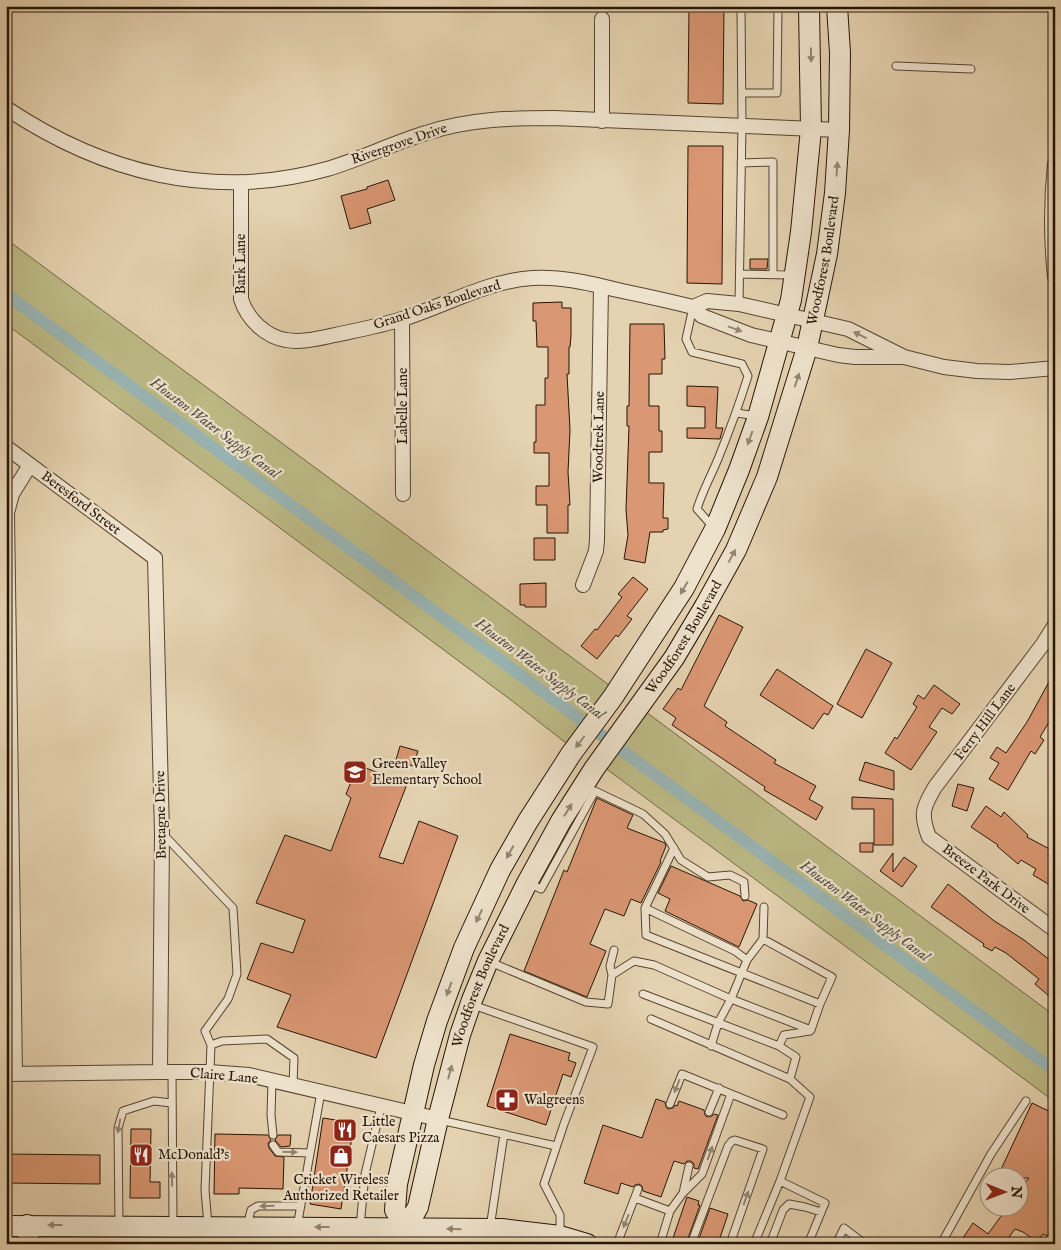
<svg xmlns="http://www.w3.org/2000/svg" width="1061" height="1250" viewBox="0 0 1061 1250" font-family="'IM FELL English',serif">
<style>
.green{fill:#bcba86;stroke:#706846}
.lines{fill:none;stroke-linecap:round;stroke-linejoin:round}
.canal{stroke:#99b5b5;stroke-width:12}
.building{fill:#da9773;stroke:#251507}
.service-casing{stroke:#554431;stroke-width:9}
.minor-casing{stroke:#554431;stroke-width:16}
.secondary-casing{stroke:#251507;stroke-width:22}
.service{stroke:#eee2cc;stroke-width:7}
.minor{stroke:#eee2cc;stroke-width:14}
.secondary{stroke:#eee2cc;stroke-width:20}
.oneway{fill:#948673}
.labels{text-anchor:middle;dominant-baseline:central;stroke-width:4.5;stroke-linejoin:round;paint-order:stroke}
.street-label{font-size:14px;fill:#251507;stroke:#eee2cc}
.poi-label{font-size:14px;fill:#251507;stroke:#eee2cc;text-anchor:start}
.water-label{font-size:15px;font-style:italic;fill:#4e4d44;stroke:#eee2cc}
</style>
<rect width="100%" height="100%" fill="#e5d2b0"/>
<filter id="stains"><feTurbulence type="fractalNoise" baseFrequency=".004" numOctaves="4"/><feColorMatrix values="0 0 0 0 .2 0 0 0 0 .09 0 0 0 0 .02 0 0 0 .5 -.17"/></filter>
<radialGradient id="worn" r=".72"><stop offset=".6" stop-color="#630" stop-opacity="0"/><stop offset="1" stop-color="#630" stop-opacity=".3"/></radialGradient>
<!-- green -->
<path class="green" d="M6 239 609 685 566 743 511 700 6 324Z
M646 712 1055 1016V1102L604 767Z"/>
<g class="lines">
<!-- canal -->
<path class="canal" d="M6 294 1055 1071"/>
</g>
<!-- building -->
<path class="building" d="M689 6H724L723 104 688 103Z
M688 146H723L722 284 687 283Z
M388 180 395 200 367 209 371 223 350 229 341 196 367 189V187Z
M750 259H768L767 269H750Z
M562 302V308H571V336L570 347H569V374H567L570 430 568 472 570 505H568V533H547V505H536V486H549V453H534V442H536V405H545V378H548V347H537L536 321H533V303Z
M630 324H664L665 359H662V374H649V406H659V431H662V452H649V483H664L663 518H668V529L663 530V532H650L645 563 624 559 628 535 626 510 629 426H627V406H629Z
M687 386 718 387 716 428H723L720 439 687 438V428H705V407L687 406Z
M534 538H555V560H534Z
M633 577 648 589 627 616 632 619 618 637 616 635 597 659 581 646 595 629 597 630 622 597 618 594Z
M546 583V607H525V605H520V584Z
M719 615 743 627 704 706 727 722 725 726 776 760 774 763 816 786 809 799 823 807 816 820 764 790 765 787 672 725 676 718 663 709 678 688 681 690Z
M866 649 892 663 862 718 837 704Z
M777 669 833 706 828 715 824 713 813 729 760 695Z
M1055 671V712L1040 737 1044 740 1035 754 1031 751 1008 790 989 779 999 763 990 758 997 747 1006 753 1027 722Z
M934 685 960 704 952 714 942 708 929 727 937 732 911 770 885 753 895 737 897 739 917 707 913 704 918 695 924 699Z
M400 746 418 751 413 766 396 760Z
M865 762 894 771V790L859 780Z
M358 765 407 784 379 857 403 864 419 821 458 836 376 1058 277 1027 291 995 247 979 261 943 293 953 305 920 256 903 285 835 331 851 351 798 346 794Z
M958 784 974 788 967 811 952 806Z
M852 797 893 799V845H874V809H852Z
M597 798 633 815 627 828 665 843 666 846 660 861 661 862 641 903 631 899 624 916 605 909 590 944 606 951 587 997 524 971 564 870 567 872Z
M986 806 1001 817 1004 812 1028 835 1027 837 1055 852V888L1033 875 1036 869 1021 860 1018 864 997 846 998 845 971 827Z
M860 843H873V852H860Z
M893 853V872L904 857 917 866 902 887 880 871Z
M671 866 740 896 743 901 748 900 757 904 739 947 665 911 670 899 658 893Z
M948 884 993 920 1024 940 1055 964V990L1049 996 1035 984 1039 979 1006 953 995 947 992 951 983 946 984 944 931 907Z
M510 1034 570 1053 568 1060 576 1063 571 1077 563 1074 546 1125 487 1106Z
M656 1099 665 1102 666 1107 668 1109 673 1108 675 1105 677 1106 679 1101 704 1110 705 1115 707 1117 712 1116 714 1114 718 1115 698 1169 694 1168V1164L691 1161H687L684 1164 674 1161 661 1197 643 1191 642 1186 639 1184 635 1185 633 1187 621 1183 618 1194 584 1183 603 1125 642 1138Z
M1032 1103 1055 1114V1225L1047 1236 1043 1234 1037 1242 1023 1232 1015 1229 1004 1244H959L973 1223 988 1234 1007 1208H1018V1192L1029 1178H997Z
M323 1118 354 1123 341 1209 310 1204Z
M131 1129H151L150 1182H160V1198H130Z
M215 1134 268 1135 271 1140 268 1143 269 1148 275 1156 284 1157 283 1189 239 1188V1194H214Z
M278 1135H291L290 1146 281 1147 275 1140Z
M6 1154 100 1155V1184L6 1183Z
M687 1197 699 1201 698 1205H700L686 1244H671Z
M710 1208 728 1214 718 1244H697Z"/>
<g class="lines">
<!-- service casing -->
<g class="service-casing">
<path id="service" d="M896 66 971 69
M742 93H777L778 7
M741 163 773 162V274
M740 274 792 275
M739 304 742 125 741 7 806 8
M693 307 686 339 692 352 742 364 748 376C739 405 729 432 718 459 711 476 702 492 697 509L713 527
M737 413 756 416
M164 835 233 908 237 974 228 999 205 1031 211 1045
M674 848 645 908 646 935 820 1004
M530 884 541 889 595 791 643 814 665 834 681 860 708 877 730 875 744 882 745 896
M645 908 735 951 747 960
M763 939 832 977 820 1004 811 1030
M490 962 586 1002 608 1004 612 975 634 961 654 965 731 999 811 1030
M612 975 610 966 614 950
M643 994 779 1046 796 1057 790 1079
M473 1005 593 1047 564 1124 544 1184 560 1215V1234
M651 1019 790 1079 810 1097 780 1181 754 1244
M711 1046 718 1023 731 999 747 960 763 939 764 907
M779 1046 784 1035 810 1031
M172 1072 173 1225
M272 1081 271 1115 273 1135
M670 1104 682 1074 783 1115
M709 1112 719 1088
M440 1120 556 1146
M273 1145 278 1152 310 1153
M780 1181 825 1203 808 1244
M683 1193 689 1166
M635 1198 670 1211
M119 1224 118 1128 123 1111 154 1101 171 1103
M208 1225 205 1190 211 1045 222 1041 267 1039 294 1058 293 1086
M247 1226 251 1210 258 1206H300
M297 1227 321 1092
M360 1227 365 1174 381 1107
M490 1228 504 1134
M617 1244 638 1189
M660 1244 670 1211 683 1193 702 1174 731 1094
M691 1244 728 1146 732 1141 735 1140 763 1149 730 1244
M770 1244 783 1210 789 1204 805 1207 821 1212
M836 1244 844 1228 865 1244
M941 1244 991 1154 1026 1101"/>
</g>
<!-- minor casing -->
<g class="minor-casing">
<path id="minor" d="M602 19V121
M6 108C103 173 212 201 327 169 361 159 393 143 426 133 468 119 511 118 554 118L839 130
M1055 164C1051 202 1051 239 1055 277
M241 182V299C247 319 266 337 286 340 302 343 320 338 335 335 358 330 380 326 402 319 445 306 486 281 532 278 562 276 593 284 622 291 646 296 669 301 693 307L707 301 739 304 813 321 848 329 904 357
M693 307 702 316 751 335 838 355 855 357H904L944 367 977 371 1010 372 1055 368
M402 319 403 494
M6 447 155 558 162 833 160 1072
M583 585 596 551 597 540 601 286
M1055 625 1043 644 935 787C923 807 920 814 929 837L1055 930
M7 1074 160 1072H209L249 1075 438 1119
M15 1074 7 513 12 494 30 465"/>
</g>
<!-- secondary casing -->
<g class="secondary-casing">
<g id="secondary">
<path d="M27 1225 29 1244"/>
<path d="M6 1226 502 1229 560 1236 587 1244"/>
<path d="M406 1228 395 1210 397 1184 424 1065 437 1021 464 948 500 870 528 821 571 754 613 697 684 588 715 529 739 470 758 417 791 300 801 232 811 129 809 6"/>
<path id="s1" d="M402 1244 406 1228 418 1207 438 1119 460 1035 472 1000 488 961 527 883 561 821 594 769 674 658 705 606 736 550 767 477 807 348 827 254 835 193 839 130 840 53 837 6"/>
</g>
</g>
<!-- service -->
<use href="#service" class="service"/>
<!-- minor -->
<use href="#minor" class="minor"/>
<!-- secondary -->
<use href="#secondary" class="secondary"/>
</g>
<!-- one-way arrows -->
<defs><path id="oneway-solid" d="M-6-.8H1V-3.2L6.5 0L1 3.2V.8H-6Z" transform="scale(1.25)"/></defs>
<g class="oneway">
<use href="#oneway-solid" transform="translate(811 55) rotate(89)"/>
<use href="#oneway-solid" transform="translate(837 169) rotate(-86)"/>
<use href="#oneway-solid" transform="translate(735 329) rotate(20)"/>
<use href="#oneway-solid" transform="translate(860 335) rotate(-154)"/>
<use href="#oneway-solid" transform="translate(797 380) rotate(-72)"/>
<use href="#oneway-solid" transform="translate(750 438) rotate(110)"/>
<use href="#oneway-solid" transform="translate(732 556) rotate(-62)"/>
<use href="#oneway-solid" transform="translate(684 588) rotate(120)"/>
<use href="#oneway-solid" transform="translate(580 742) rotate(127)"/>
<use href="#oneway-solid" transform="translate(568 810) rotate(-58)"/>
<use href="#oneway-solid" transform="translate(510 852) rotate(119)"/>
<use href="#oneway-solid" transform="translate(479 916) rotate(115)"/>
<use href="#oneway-solid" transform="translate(449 989) rotate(110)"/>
<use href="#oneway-solid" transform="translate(450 1072) rotate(-75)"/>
<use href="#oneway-solid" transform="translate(677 1086) rotate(111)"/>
<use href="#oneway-solid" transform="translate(119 1126) rotate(100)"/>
<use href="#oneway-solid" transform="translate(290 1152) rotate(1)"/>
<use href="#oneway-solid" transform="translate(710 1153) rotate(-70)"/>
<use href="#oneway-solid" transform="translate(172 1179) rotate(-91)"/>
<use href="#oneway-solid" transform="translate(746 1198) rotate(-70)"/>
<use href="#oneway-solid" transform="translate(267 1206) rotate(179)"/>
<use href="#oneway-solid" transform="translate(626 1221) rotate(112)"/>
<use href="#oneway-solid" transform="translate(55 1225) rotate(-180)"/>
<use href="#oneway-solid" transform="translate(322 1227) rotate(-180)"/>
<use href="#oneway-solid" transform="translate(454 1229) rotate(-179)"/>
</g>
<!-- icons -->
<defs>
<g id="school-square" transform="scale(1.25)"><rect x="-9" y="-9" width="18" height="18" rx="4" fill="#8f2418" stroke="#eee2cc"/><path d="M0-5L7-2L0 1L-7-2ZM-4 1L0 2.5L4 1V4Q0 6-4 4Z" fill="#fff"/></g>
<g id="pharmacy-square" transform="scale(1.25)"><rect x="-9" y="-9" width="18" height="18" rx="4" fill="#8f2418" stroke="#eee2cc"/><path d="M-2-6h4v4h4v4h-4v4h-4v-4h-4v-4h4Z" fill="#fff"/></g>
<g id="restaurant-square" transform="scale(1.25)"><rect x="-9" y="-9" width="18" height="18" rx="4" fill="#8f2418" stroke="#eee2cc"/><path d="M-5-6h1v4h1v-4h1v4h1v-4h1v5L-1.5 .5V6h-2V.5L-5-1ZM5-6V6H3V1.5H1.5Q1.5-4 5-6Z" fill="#fff"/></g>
<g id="shop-square" transform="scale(1.25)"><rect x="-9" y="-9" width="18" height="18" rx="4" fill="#8f2418" stroke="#eee2cc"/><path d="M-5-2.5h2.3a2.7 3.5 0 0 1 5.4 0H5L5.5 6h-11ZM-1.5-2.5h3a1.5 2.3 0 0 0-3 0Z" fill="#fff"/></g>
</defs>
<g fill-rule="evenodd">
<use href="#school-square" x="355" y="772"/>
<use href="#pharmacy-square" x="507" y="1100"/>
<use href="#restaurant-square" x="345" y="1130"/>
<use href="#restaurant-square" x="141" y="1155"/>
<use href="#shop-square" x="341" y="1156"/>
</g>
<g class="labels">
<!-- street labels -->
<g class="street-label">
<text transform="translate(399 144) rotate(-19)">Rivergrove Drive</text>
<text stroke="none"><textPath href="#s1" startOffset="1081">Woodforest Boulevard</textPath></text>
<text transform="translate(241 264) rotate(-90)">Bark Lane</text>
<text transform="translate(437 305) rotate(-18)">Grand Oaks Boulevard</text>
<text transform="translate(403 406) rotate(-90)">Labelle Lane</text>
<text transform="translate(599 437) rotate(-89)">Woodtrek Lane</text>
<text transform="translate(81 503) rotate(37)">Beresford Street</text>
<text stroke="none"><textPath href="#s1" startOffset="676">Woodforest Boulevard</textPath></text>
<text transform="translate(985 722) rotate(-53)">Ferry Hill Lane</text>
<text transform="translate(161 815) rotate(-91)">Bretagne Drive</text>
<text transform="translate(986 879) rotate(37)">Breeze Park Drive</text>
<text stroke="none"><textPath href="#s1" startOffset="271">Woodforest Boulevard</textPath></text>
<text transform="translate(224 1076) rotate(5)">Claire Lane</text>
</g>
<!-- poi labels -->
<g class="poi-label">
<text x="372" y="764">Green Valley<tspan x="372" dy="16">Elementary School</tspan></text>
<text x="524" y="1100">Walgreens</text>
<text x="362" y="1122">Little<tspan x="362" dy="16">Caesars Pizza</tspan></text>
<text x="158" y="1155">McDonald's</text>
<text x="341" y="1180" text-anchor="middle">Cricket Wireless<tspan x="341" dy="16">Authorized Retailer</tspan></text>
</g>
<!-- water labels -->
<g class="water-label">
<text transform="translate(215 428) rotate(37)">Houston Water Supply Canal</text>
<text transform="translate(540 669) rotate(37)">Houston Water Supply Canal</text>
<text transform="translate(865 911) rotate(37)">Houston Water Supply Canal</text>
</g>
</g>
<!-- margin -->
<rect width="1061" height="1250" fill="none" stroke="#e5d2b0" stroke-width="25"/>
<rect x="8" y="8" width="1046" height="1235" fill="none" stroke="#251507" stroke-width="2.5"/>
<rect x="12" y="12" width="1036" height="1225" fill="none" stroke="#251507"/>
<!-- north arrow -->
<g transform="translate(1004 1192) rotate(91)"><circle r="24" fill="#eee2cc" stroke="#9e907d"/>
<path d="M0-4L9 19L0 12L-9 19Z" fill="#8f2418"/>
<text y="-8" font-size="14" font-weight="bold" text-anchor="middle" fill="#251507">N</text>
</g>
<rect width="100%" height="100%" filter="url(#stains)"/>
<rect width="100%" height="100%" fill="url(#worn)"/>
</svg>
